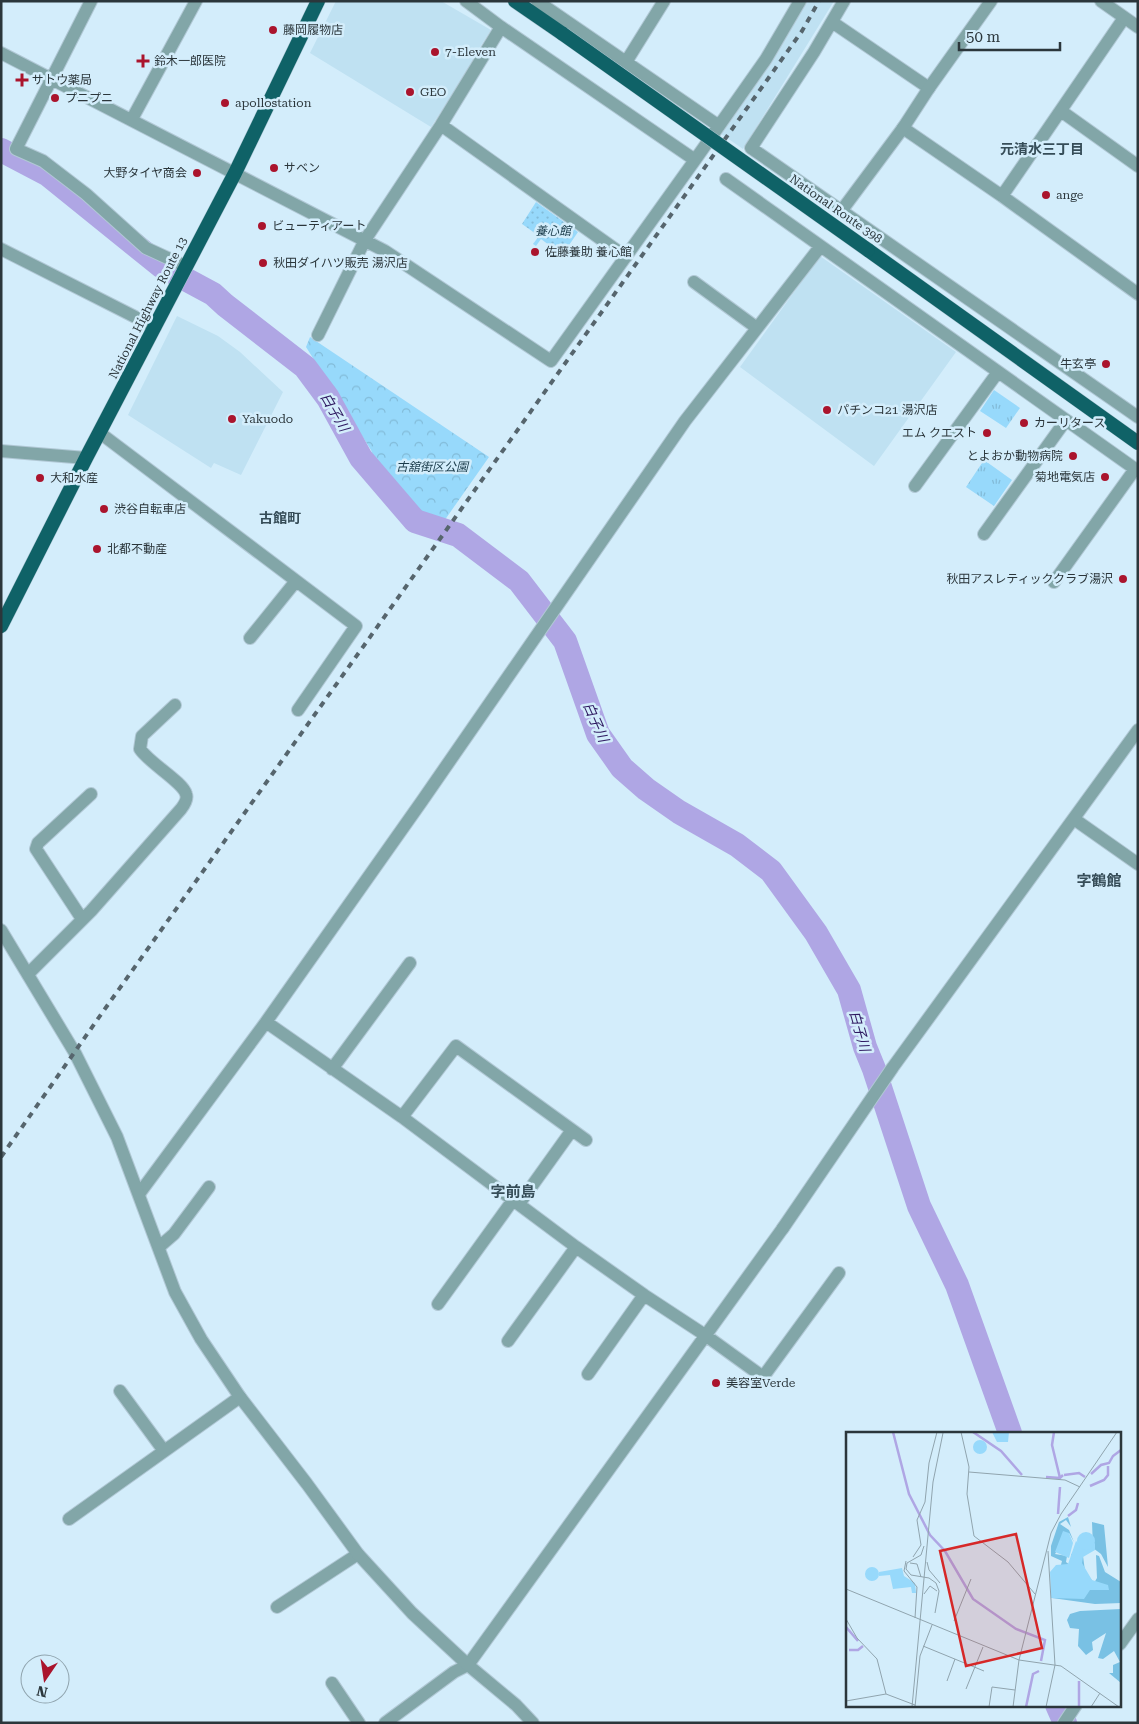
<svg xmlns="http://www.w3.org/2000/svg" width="1139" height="1724" viewBox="0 0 1139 1724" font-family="'Roboto Serif','Noto Sans JP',serif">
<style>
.built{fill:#bfe1f2}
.grass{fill:url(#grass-tufts)}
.park{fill:url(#park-crowns)}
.garden{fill:url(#garden-dots)}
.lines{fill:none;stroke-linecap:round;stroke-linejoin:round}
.river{stroke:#afa6e4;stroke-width:24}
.minor-casing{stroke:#b1c8d5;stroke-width:14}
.tertiary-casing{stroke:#b1c8d5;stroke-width:14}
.trunk-casing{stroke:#b1c8d5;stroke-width:15}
.minor{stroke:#82a6a8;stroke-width:12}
.tertiary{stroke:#82a6a8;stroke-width:12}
.trunk{stroke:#0f6267;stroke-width:14}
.rail{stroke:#56656d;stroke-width:4;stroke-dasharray:6 6;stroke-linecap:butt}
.trunk-bridge-casing{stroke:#b1c8d5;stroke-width:15;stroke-linecap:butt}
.trunk-bridge{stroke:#0f6267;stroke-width:14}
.poi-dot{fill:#aa142d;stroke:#d3edfb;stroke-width:2}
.labels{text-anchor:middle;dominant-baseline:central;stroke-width:5;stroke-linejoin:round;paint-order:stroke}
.poi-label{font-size:12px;fill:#2b363b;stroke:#d3edfb;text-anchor:start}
.street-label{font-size:12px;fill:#2b363b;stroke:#d3edfb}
.park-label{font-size:12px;font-style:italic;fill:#193a49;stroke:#d3edfb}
.neighbourhood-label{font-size:14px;font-weight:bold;fill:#364d58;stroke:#d3edfb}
.water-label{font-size:14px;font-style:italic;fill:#2f1a61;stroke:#d3edfb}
.quarter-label{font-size:15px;font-weight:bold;fill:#364d58;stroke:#d3edfb}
.inset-river{fill:none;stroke:#afa6e4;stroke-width:2.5}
.inset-road{fill:none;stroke:#90a4ae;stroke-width:1}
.view{fill:#d62828;fill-opacity:0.15;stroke:#d62828;stroke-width:2.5}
.inset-edge{fill:none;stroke:#2b363b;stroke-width:2.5}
</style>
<defs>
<pattern id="grass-tufts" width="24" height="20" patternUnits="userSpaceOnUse" patternTransform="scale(1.25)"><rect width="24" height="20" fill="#97d9fb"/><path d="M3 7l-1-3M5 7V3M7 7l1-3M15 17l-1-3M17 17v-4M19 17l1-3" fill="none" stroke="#82bbd8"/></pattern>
<pattern id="park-crowns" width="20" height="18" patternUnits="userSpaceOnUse" patternTransform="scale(1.25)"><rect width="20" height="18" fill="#97d9fb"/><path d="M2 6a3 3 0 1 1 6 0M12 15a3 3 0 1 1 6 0" fill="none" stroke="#82bbd8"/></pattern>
<pattern id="garden-dots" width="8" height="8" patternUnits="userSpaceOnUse" patternTransform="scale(1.25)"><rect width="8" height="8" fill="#97d9fb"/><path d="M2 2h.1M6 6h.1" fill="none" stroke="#82bbd8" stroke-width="1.8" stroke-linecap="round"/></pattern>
</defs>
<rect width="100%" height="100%" fill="#d3edfb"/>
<!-- built -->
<path class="built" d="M336 1H441L491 30 473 58 474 61 431 127 310 53Z
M799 1H834L743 149 717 131Z
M820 256 956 352 874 466 740 367Z
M177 316 218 336 240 352 283 392 241 475 214 463 211 468 128 415Z"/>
<!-- grass -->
<path class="grass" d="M994 390 1020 408 1006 428 980 411Z
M984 460 1012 480 994 506 966 487Z"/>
<!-- park -->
<path class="park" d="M310 337 489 457 442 524 412 507 391 485 378 468 371 450 306 347Z"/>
<!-- garden -->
<path class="garden" d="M536 202 578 232 565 251 560 248 553 258 545 252 549 245 541 239 536 246 533 244 539 236 522 224Z"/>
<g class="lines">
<!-- river -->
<path class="river" d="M1 150 47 174 161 266 213 294 225 305 305 367 328 398 361 458 415 521 458 535 519 581 565 641 598 734 622 768 646 789 679 812 737 845 771 871 816 933 849 990 865 1047 874 1069 919 1206 957 1285 1010 1433
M1057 1705 1065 1723"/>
<!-- minor casing -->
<g class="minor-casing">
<path id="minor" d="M91 1 16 149 43 161 86 194 146 248 185 266
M537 1 719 126
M844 1 814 52 751 148 1138 417
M832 22 929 88
M1 53 385 251 551 361 695 160 501 27 466 1
M626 62 664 1
M1061 111 1138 166
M132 119 196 1
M441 125 626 257
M903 128 1002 196 1138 294
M695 160 766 59 800 1
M726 179 1138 471
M1002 196 1124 18
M1 249 155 327
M694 282 757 328
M318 335 365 240 441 125 501 27
M100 433 356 626 298 710
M1 451 86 458
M915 486 998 372
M984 534 1066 420
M1054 582 1135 469
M250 638 296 581
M1074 819 1138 864
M82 919 36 849 38 843 91 794
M28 974 91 911 181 809C184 805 188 799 186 794 183 782 149 763 140 749L142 736 175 705
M266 1022 402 1117 576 1247 644 1295 705 1335 763 1377 839 1273
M332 1069 410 963
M402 1117 456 1046 586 1140
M139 1194 266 1022 422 801 685 421 820 247
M519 1204 572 1130
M159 1247 174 1234 209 1187
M438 1304 513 1200
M508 1341 576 1247
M588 1374 644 1295
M120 1391 164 1451
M69 1519 240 1397
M277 1607 358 1554
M1120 1644 1138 1619
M332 1683 359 1723
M385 1723 454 1672 468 1665 783 1228
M1064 1723 1076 1705"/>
</g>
<!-- tertiary casing -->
<g class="tertiary-casing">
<path id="tertiary" d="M1101 1 1138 27
M842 210 903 128 929 88 991 1
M1 930 75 1053 117 1137 175 1292 201 1339 240 1397 307 1484 358 1554 412 1613 468 1665 516 1705 533 1723
M783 1228 893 1067 1138 730"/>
</g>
<!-- trunk casing -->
<g class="trunk-casing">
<path id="trunk" d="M515 1 563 34
M868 250 1138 443
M1 626 86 458 235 173 318 1"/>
</g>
<!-- minor -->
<use href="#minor" class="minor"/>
<!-- tertiary -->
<use href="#tertiary" class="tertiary"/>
<!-- trunk -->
<use href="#trunk" class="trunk"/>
<!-- rail -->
<path class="rail" d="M1 1157 102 1013 802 31 819 1"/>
<!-- trunk-bridge casing -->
<g class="trunk-bridge-casing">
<path id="trunk-bridge" d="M563 34 868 250"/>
</g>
<!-- trunk-bridge -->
<use href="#trunk-bridge" class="trunk-bridge"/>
</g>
<!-- markers -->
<g class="poi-dot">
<circle cx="273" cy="30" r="5"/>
<circle cx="435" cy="52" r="5"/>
<path d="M140.5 53.5h5v5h5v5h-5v5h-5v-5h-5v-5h5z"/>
<path d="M19.5 72.5h5v5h5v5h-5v5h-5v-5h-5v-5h5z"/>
<circle cx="410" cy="92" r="5"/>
<circle cx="55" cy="98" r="5"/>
<circle cx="225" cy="103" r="5"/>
<circle cx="274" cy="168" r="5"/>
<circle cx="197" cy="173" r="5"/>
<circle cx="1046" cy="195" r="5"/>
<circle cx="262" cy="226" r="5"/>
<circle cx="535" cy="252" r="5"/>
<circle cx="263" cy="263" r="5"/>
<circle cx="1106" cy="364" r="5"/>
<circle cx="827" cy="410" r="5"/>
<circle cx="232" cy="419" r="5"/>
<circle cx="1024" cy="423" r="5"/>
<circle cx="987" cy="433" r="5"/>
<circle cx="1073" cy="456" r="5"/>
<circle cx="1105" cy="477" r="5"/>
<circle cx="40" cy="478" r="5"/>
<circle cx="104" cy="509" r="5"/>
<circle cx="97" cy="549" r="5"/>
<circle cx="1123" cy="579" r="5"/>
<circle cx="716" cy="1383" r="5"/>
</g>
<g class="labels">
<!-- poi labels -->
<g class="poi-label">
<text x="283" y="30">藤岡履物店</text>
<text x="445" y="52">7-Eleven</text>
<text x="154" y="61">鈴木一郎医院</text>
<text x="32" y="80">サトウ薬局</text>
<text x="420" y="92">GEO</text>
<text x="65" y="98">プニプニ</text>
<text x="235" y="103">apollostation</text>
<text x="284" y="168">サベン</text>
<text x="187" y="173" text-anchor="end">大野タイヤ商会</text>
<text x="1056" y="195">ange</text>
<text x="272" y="226">ビューティアート</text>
<text x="545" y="252">佐藤養助 養心館</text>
<text x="273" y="263">秋田ダイハツ販売 湯沢店</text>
<text x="1096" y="364" text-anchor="end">牛玄亭</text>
<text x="837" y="410">パチンコ21 湯沢店</text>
<text x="242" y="419">Yakuodo</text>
<text x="1034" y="423">カーリタース</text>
<text x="977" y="433" text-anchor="end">エム クエスト</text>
<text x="1063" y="456" text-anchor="end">とよおか動物病院</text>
<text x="1095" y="477" text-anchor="end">菊地電気店</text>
<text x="50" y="478">大和水産</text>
<text x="114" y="509">渋谷自転車店</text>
<text x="107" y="549">北都不動産</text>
<text x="1113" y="579" text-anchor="end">秋田アスレティッククラブ湯沢</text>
<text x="726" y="1383">美容室Verde</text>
</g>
<!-- street labels -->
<g class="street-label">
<text transform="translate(836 209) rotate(35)">National Route 398</text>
<text transform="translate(148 308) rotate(-63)">National Highway Route 13</text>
</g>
<!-- park labels -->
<g class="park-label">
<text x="553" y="231">養心館</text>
<text x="432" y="467">古舘街区公園</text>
</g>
<!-- neighbourhood labels -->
<g class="neighbourhood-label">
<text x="1042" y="149">元清水三丁目</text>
<text x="280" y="518">古館町</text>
</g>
<!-- water labels -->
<g class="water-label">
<text transform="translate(335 412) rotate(60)">白子川</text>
<text transform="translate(596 722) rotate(66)">白子川</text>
<text transform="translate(860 1031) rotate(74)">白子川</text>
</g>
<!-- quarter labels -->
<g class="quarter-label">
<text x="1099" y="881">字鶴館</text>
<text x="513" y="1192">字前島</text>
</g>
</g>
<!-- overview -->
<g transform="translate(846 1432)">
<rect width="275" height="275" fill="#d3edfb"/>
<path d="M222 85 225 95 220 88 214 92 223 98 228 110 223 101 209 122 221 124 220 130 225 134V123L229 117 237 124 239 139 248 151 251 146 250 123 253 124 259 140 275 150V171L249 172 206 166 216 129 205 124V114L213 90ZM246 90 258 93 262 135 255 122 247 116ZM275 177V251L263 241H267V233L274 230 268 219 257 227 252 226 260 201 246 210 247 218 240 223 232 214 233 197 224 196 221 188 224 182 234 179Z" fill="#79c1e4"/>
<path d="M230 109 239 117 249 111V118L237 125 236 131 246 148 262 153 263 158H244L238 167 205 166 204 140 210 133 222 132ZM19 142a7 7 0 1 1 14 0a7 7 0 1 1-14 0ZM56 136 58 144 69 151 70 161H66L65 155 47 157 44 143 33 144V140Z" fill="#97d9fb"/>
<path d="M146 0H163L162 10H151ZM127 15a7 7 0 1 1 14 0a7 7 0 1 1-14 0ZM217 99 223 101 227 111 223 126 209 120ZM231 109a9 9 0 1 1 18 0a9 9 0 1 1-18 0Z" fill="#97d9fb"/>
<path class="inset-river" d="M47 0 63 62 84 103 99 119 127 167 170 197 199 208 195 229M127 0 155 19 176 43M208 0 206 13 214 46M245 42 255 33 263 31 267 24 275 18M218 43 233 41 239 45M200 45 214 46 217 43M244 54 258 48 262 43V34M212 82 214 55M222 84 230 78 232 71M0 195 12 209M3 218H12L17 214M233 249V275M180 275 187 242 193 239"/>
<path class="inset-road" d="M115 0 123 35 121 62 128 104 162 130 189 162M123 40 219 48 234 55M78 114 75 123 61 131 60 137 65 143 83 146 90 151 93 159 89 181M67 125 75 113 71 88 79 70 83 31 91 0M60 129 58 139 71 155 69 186M81 130 83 138 94 151M64 131 71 132 75 145M0 157 173 228 215 234 273 275M78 162 84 154 91 159M0 187 11 206 31 227 40 262 69 273M108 189 125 147M77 214 138 239M101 249 109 227M120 257 137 215M0 269 40 262M66 275 87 50 97 1M69 275 74 224 86 193M143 275 146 255 169 258M167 275 173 228 205 101 215 82 271 0M200 275 209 233 202 119M245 275 254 261"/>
<path class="view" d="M170 102 196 216 120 234 94 119Z"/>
<rect width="275" height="275" class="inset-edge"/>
</g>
<!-- border -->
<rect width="1139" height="1724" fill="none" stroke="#2b363b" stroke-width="5"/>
<!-- north arrow -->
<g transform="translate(45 1679) rotate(193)"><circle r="24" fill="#d3edfb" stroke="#90a4ae"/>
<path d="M0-4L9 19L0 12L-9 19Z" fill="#aa142d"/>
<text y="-8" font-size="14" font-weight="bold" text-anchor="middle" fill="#2b363b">N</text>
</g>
<!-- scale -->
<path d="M959 42v8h101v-8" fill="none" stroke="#2b363b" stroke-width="2.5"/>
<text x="966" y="42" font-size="15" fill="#2b363b" stroke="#d3edfb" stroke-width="4" paint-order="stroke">50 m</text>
</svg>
